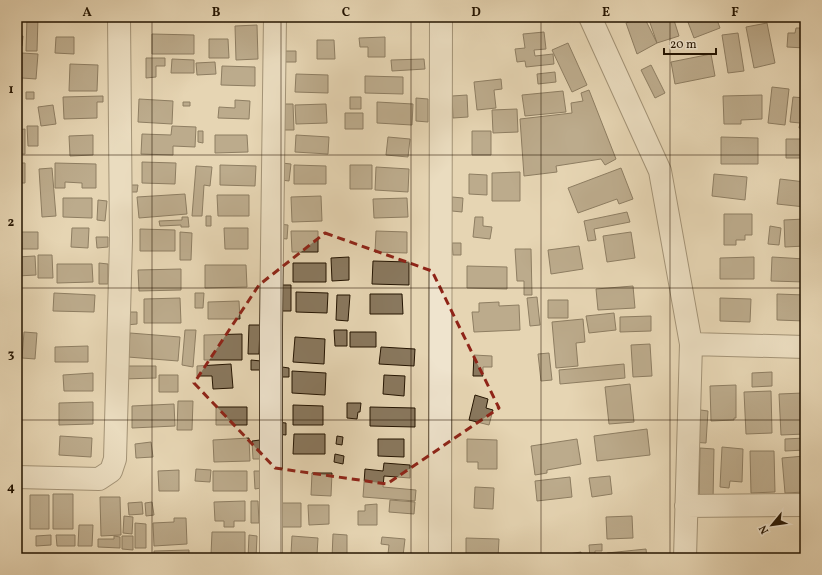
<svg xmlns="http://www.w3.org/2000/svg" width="822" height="575" viewBox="0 0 822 575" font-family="Vollkorn,serif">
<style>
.building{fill:#89785e;stroke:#241401}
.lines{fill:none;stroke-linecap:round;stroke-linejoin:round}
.minor-casing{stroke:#54442e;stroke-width:24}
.minor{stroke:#efe4ce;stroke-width:22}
.marked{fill:none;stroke:#8f2418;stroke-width:3;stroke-dasharray:8 5;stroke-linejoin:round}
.grid{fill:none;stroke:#241401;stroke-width:1;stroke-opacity:0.55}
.neatline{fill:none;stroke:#241401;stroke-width:1.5}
.grid-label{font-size:13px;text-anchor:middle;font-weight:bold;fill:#241401}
</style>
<rect width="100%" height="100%" fill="#e6d5b3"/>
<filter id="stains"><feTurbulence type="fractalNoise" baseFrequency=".005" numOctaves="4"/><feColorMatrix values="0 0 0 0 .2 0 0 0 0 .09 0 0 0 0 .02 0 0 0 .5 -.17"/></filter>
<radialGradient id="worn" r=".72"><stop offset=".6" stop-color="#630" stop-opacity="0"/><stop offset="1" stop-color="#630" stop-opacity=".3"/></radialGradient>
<!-- building -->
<path class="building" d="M27 17H38L37 51H26Z
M643 17H644L657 43 637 54 626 23Z
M648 17H673L679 36 657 43Z
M686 17H716L720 28 694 38Z
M767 23 775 63 754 68 746 27Z
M257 25 258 59 236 60 235 26Z
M796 28H805V48L787 47 788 33H795Z
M544 32 546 49 534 50 535 56 553 54 554 64 526 67 525 61 517 62 515 49 525 48 523 34Z
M738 33 744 71 728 73 722 35Z
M152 34 194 35V54H152Z
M17 36H23L22 46 17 45Z
M56 37H74V54L55 53Z
M385 37V57H368V47H360L359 38Z
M209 39H228L229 58H209Z
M317 40H334L335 59H317Z
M568 43 587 85 572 92 552 50Z
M284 51H296V62H284Z
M22 53 38 54 36 79 22 78 21 89 17 88V67H21Z
M711 54 715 76 675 84 671 62Z
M146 58H165V66H156V77L146 78Z
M172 59 194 60V73H171Z
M424 59 425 69 392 71 391 60Z
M215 62 216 74 197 75 196 63Z
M70 64 98 65 97 91H69Z
M651 65 665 93 655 98 641 70Z
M222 66 255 67V86L221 85Z
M555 72 556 82 538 84 537 74Z
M296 74 328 75V93L295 92Z
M365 76 403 77V94L365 93Z
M501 79 502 89 494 90 496 108 477 110 474 82Z
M772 87 789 89 785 125 768 123Z
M589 90 616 159 605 165 601 159 556 166 557 172 524 176 520 119 572 113 571 103 583 101 581 93Z
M563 91 566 112 525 116 522 95Z
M26 92H34V99H26Z
M467 95 468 117 453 118 452 96Z
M762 95V119L741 120V124H724L723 96Z
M103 96V102H97V118L64 119 63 97Z
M350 97H361V109H350Z
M793 97 805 98V129L799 128 800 123 790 122Z
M416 98 428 99V122L416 121Z
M139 99 173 101 172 124 138 122Z
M235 100 250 101 249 119 218 118 219 107 235 108Z
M183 102H190V106H183Z
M377 102 413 104 412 125 377 123Z
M279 104H293L294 130H280Z
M326 104 327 123 296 124 295 105Z
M53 105 56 124 41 126 38 107Z
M517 109 518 132 493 133 492 110Z
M345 113H363V129H345Z
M27 126H38V146H28Z
M172 126 196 127 195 147 173 146V155L141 154 142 134 171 135Z
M25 129V154H17V130Z
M198 131H203V143L198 142Z
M472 131H491V155H472Z
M93 135V155L70 156 69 136Z
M215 135H247L248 152 215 153Z
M296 135 329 137 328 154 295 152Z
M388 137 410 139 408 157 386 155Z
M721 137 758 138V164H721Z
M786 139H805V158H786Z
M142 162 176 163 175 184 142 183Z
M17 163H25V183H17Z
M55 163 96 164V188H82V183L65 182V188H55Z
M282 163 291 164 289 181 281 180Z
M220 165 256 166 255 186 220 185Z
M294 165 326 166V184H294Z
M350 165H372V189H350Z
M196 166 212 167 210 186 204 185 202 216H192Z
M376 167 409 169 408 192 375 190Z
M52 168 56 216 42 217 39 169Z
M621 168 633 199 619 204 617 199 578 213 568 188Z
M520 172V201H492V173Z
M469 174 487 175V195L469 194Z
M714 174 747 177 745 200 712 196Z
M780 179 805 182V207L777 204Z
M130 185H138L137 192H130Z
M185 194 187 214 139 218 137 197Z
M217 195H249V216H218Z
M321 196 322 221 292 222 291 197Z
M452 197 463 198 462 212 452 211Z
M63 198H92V218L63 217Z
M407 198 408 217 374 218 373 199Z
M98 200 107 201 105 221 97 220Z
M627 212 630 222 594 229 596 240 588 241 584 221Z
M724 214H752V235H745V240H736V245H724Z
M206 216H211V226H206Z
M182 217H188L189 227H181V225L160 226 159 221 182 220Z
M475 217H483V226L492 227 490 239 473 237Z
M805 219V246L785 247 784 220Z
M278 224 288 225 287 239 277 238Z
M770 226 781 228 779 245 768 244Z
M72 228H89L88 248 71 247Z
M224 228H248V249H225Z
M140 229 175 230V251H140Z
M291 231H318V252H292Z
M376 231 407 232V253L375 252Z
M21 232H38V249H22Z
M180 232 192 233 191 260H180Z
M631 232 635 258 607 262 603 236Z
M96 237H108V247L97 248Z
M452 243H461V255H453Z
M579 246 583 269 551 274 548 250Z
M515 249H531L532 295H524V281H517Z
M38 255H52L53 278H38Z
M35 256 36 275 17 276V257Z
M349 257V280L332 281 331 258Z
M754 257V279H720V258Z
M772 257 805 259V282L771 281Z
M373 261 409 262V285L372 284Z
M99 263 108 264V284H99Z
M293 263H326V282H293Z
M57 264H92L93 282 57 283Z
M205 265H246L247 287 205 288Z
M467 266 507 267V289L467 288Z
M181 269V290L139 291 138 270Z
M281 285H291V311H281Z
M633 286 635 308 598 310 596 289Z
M296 292 328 293 327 313 296 312Z
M54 293 95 295 94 312 53 311Z
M195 293H204L203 308H195Z
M370 294H402L403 314H370Z
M777 294 805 295V321L777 320Z
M337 295H350L348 321 336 320Z
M537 297 540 325 530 326 527 298Z
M180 298 181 323H144V299Z
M720 298 751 299 750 322 720 321Z
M548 300H568V318H548Z
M239 301 240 319H208V302Z
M499 302V306L519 305 520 330 474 332 472 312H479V303Z
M125 312H137V324L126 325Z
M614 313 616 330 589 333 586 316Z
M651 316V331L620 332V317Z
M583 319 585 342 576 343 578 366 556 368 552 322Z
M249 325H260L259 354H248Z
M185 330H196L193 367 182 365Z
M334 330H347V346H335Z
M24 332 37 333 35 359 22 358Z
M350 332H376V347H350Z
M130 333 180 337 178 361 128 357Z
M242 334V360H204V335Z
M295 337 325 339 324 364 293 362Z
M650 344 652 376 633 377 631 345Z
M88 346V362H55V347Z
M381 347 415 349 414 366 379 364Z
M549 353 552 380 541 381 538 354Z
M474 355 492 356V367H483V376H473Z
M251 360 261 361 260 370H251Z
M231 364 233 388 213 389 212 376H197V366Z
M624 364 625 378 560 384 559 370Z
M123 366H156V378L123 379Z
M282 367 289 368V377H281Z
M292 371 326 373 325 395 292 393Z
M772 372V386L752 387V373Z
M93 373V391H64L63 375Z
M159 375H178V392H159Z
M384 375 405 376 404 396 383 394Z
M630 384 634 422 609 424 605 387Z
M736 385V418H734V420L711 421 710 386Z
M771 391 772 433 746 434 744 392Z
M803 393 805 434 781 435 779 394Z
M475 395 488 399 486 408 493 410 489 425 469 420Z
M178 401H193L192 430H177Z
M93 402V424L59 425V403Z
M347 403H361L360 412H358L357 419 347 418Z
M174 404 175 426 132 428V406Z
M293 405 323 406V425H293Z
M216 407H247V425H216Z
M370 407 415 408V427L370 426Z
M693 409 708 411 706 443 690 442Z
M276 422 286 423V435L276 434Z
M647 429 650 455 597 461 594 436Z
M294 434H325V454H293Z
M60 436 92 438 91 457 59 455Z
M337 436 343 437 342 445 336 444Z
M249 438 250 461 214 462 213 440Z
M805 438V450L785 451V439Z
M378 439H404V457L378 456Z
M467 439 497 440V469H478V462H467Z
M577 439 581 464 547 470V473L535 475 531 446Z
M260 440V459H253L252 441Z
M151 442 153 457 136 458 135 444Z
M722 447 743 449 742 482 730 481 729 488 720 487Z
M700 448 714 449 713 501 699 500Z
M750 451H774L775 492 751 493Z
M335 454 344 456 343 464 334 462Z
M804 456 805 492 785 493 782 458Z
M384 463 410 465V478L384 476 383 487 416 490 415 501 363 497 365 469 383 471Z
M196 469 211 470 210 482 195 481Z
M179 470V491H159L158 471Z
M213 471H247V491H213Z
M254 471H260L261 488 255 489Z
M312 473H332L331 496 311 495Z
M610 476 612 494 592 497 589 478Z
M570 477 572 497 537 501 535 481Z
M475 487 494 488 493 509 474 508Z
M53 494H73V529H53Z
M30 495H49V529H30Z
M100 497H120L121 535 101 536Z
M390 500 415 502 414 514 389 512Z
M245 501V521H234V527H224V521H215L214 502Z
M251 501H258L259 523H251Z
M142 502 143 514 129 515 128 503Z
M152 502 154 515 146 516 145 503Z
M280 503H301V527H279Z
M377 504V525H358V511H365V505Z
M308 505H329V524L309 525Z
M124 516 133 517 132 534 123 533Z
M632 516 633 538 607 539 606 517Z
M174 518H186L187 544 154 546 153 523 174 522Z
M135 523 146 524V548H135Z
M79 525H93L92 546H78Z
M212 532H245V556L211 555Z
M333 534 347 535V558H332Z
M51 535V545L36 546V536Z
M56 535H75V546H57Z
M249 535 257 536 256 558H248Z
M114 536 120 537V548L98 547V539H114Z
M122 536H133V550L122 549Z
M292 536 318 538 317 555 291 554Z
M382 537 405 539 403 556 388 554 389 545 381 544Z
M466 538 499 539 498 558H466Z
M602 544V551H595V558H590L589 545Z
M646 549 647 558H607V553Z
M189 550V558H154V551Z
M581 552 582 558H557V556Z"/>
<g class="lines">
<!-- minor casing -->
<g class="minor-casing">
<path id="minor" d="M590 17 660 171 691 344 685 558
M691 344 805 347
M17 477 99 479 111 471 115 459 121 240 119 17
M686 506 805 505
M271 558V327L275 17
M440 558 441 17"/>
</g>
<!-- minor -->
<use href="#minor" class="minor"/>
</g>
<!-- marked area -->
<path d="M0 0H822V575H0ZM325 233 432 271 499 408 387 484 275 468 194 383 259 285Z" fill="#e6d5b3" fill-opacity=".55" fill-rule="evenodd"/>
<path class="marked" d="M325 233 432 271 499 408 387 484 275 468 194 383 259 285Z"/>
<!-- grid -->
<path class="grid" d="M152 17V558M281 17V558M411 17V558M541 17V558M670 17V558M17 155H805M17 288H805M17 420H805"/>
<!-- margin -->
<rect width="822" height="575" fill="none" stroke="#e6d5b3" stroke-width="44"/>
<!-- north arrow -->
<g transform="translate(772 525) rotate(241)" stroke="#efe4ce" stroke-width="3" paint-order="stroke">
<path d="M0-3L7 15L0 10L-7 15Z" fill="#241401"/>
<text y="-6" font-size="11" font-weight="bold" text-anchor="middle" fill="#241401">N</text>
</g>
<!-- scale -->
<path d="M664 48v6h52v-6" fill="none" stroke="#241401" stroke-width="2"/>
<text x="670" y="48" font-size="12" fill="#241401" stroke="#efe4ce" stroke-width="3" paint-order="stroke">20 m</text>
<rect x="22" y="22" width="778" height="531" class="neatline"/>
<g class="grid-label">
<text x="87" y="16">A</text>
<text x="216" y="16">B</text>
<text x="346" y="16">C</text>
<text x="476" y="16">D</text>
<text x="606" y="16">E</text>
<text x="735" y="16">F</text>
<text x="11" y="93">1</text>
<text x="11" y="226">2</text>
<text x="11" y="358">3</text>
<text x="11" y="491">4</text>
</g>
<rect width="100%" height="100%" filter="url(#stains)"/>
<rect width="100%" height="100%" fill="url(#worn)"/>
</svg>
